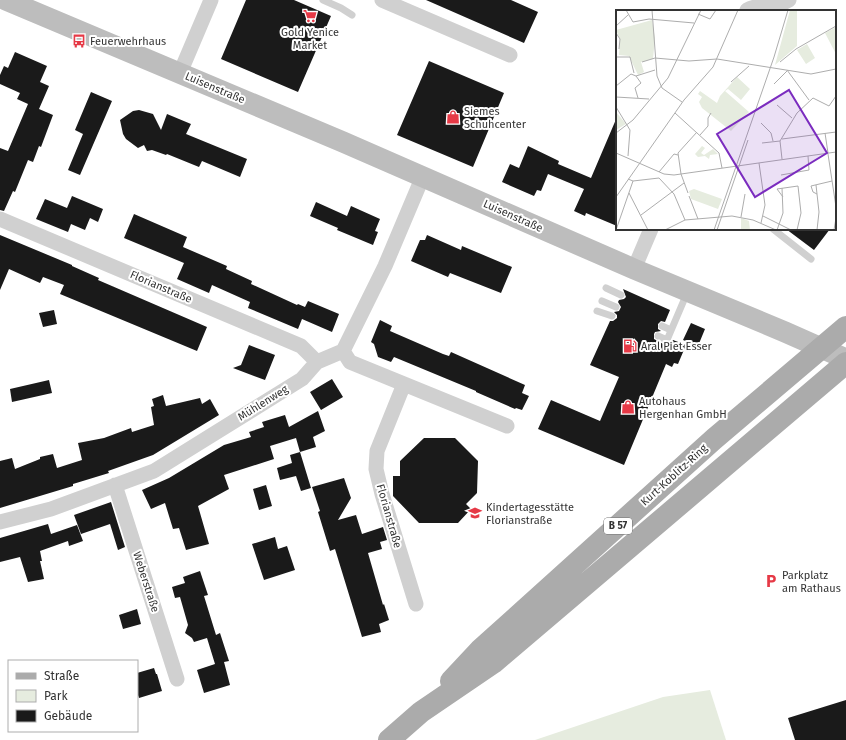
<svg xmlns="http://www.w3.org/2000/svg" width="846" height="740" viewBox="0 0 846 740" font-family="'Fira Sans',sans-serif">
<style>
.green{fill:#e6ecdf}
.building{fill:#1a1a1a}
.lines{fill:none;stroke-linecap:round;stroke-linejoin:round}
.lane{stroke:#d0d0d0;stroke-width:7}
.street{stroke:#d0d0d0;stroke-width:15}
.secondary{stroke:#bdbdbd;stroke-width:21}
.primary{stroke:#ababab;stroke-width:22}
.labels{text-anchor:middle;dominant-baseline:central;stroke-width:4;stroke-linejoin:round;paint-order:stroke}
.shield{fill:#fff;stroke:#707070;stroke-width:1}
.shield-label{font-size:10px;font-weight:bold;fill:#333}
.poi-label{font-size:11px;fill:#333;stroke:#fff;text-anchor:start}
.street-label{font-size:11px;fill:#333;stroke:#fff}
.inset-road{fill:none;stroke:#adadad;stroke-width:1}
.view{fill:#7b2cbf;fill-opacity:0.15;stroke:#7b2cbf;stroke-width:2}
.inset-edge{fill:none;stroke:#333;stroke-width:2}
</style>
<rect width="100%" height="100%" fill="#fff"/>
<!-- green -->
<path class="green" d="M710 690 726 740H535L663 697Z"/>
<!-- building -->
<path class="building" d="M246 0H294L331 16 298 92 221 59Z
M426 0H511L538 12 524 43Z
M15 52 47 66 40 82 49 86 39 109 53 115 41 147 39 146 33 162 28 160 15 192 13 191 4 211 0 210V148L8 151 28 104 17 99 20 93 0 84V75L4 66 8 68Z
M429 61 504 93 473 167 397 135Z
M91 92 112 101 80 175 68 170 83 134 75 130Z
M139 110 153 114 161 130 167 114 191 124 186 134 247 159 240 177 202 161 199 167 167 154 166 155 152 150 147 151 144 145 138 148 126 139 123 134 120 120 133 111Z
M617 117V226L586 213 585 216 574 211 584 189 548 174 541 191 537 190 534 196 502 182 510 164 519 168 528 146 559 161 558 164 591 178Z
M72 196 103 209 98 222 90 218 85 230 71 224 68 232 36 219 45 199 67 208Z
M316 202 347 216 351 206 380 219 375 231 378 232 373 245 337 230 338 228 310 216Z
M134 214 187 237 183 247 227 266 226 269 252 281 251 284 297 305 298 304 305 307 308 301 339 314 332 332 302 319 298 329 248 308 250 302 212 285 209 293 177 279 184 263 124 238Z
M786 229H830L814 250Z
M0 235 72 265V266L99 278 98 280 207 327 197 351 60 294 64 285 43 277 40 283 9 269 0 290Z
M427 235 461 250 462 246 512 267 501 293 450 273 448 277 411 261 420 240H425Z
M623 289 670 310 665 322 661 321 658 324V329L661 331 655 332 654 334V339L665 345 670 344 673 340 686 345 678 364 674 363 672 367 666 364 624 465 538 429 551 400 600 421 619 377 590 365 610 321H613L617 318V315L614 312 619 311 621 307 618 302 619 300 624 299 626 297Z
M54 310 57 324 43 327 39 313Z
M380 320 392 326 390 331 443 354 449 356 451 352 525 385 522 393 529 396 522 410 516 408 515 409 476 392V391L394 357 391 362 378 357 374 344 371 342Z
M691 323 705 329 698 346 683 340Z
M249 345 275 355 265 380 233 368 241 365Z
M332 379 343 397 321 410 310 392Z
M49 380 52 393 12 402 10 389Z
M163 395 166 406 200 398 202 404 210 399 219 415 153 455 108 471 109 473 73 484V486L0 508V461L12 458 15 469 40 459V457L53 454 57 468 82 460 78 443 104 438 131 428 132 432 154 425 151 407 154 406 152 399Z
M318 411 325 431 313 437 316 447 300 452 296 438 270 446 274 459 224 475 229 489 198 506 209 544 186 550 179 528 173 529 165 503 151 509 142 490 169 478 224 445 251 437 249 432 264 427 262 422 285 415 289 427Z
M424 438H455L478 461 477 493 466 504 471 509 458 523H419L393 496V476H400V461Z
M300 452 311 488 301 491 296 476 280 480 277 468 292 463 290 455Z
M344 478 351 498 338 520 356 515 362 534 383 527 387 540 380 542 382 549 368 553 383 605 384 604 389 620 379 624 381 632 362 637 335 549 330 551 318 512 320 511 312 487Z
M266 485 272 506 259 510 253 489Z
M111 502 125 547 118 550 110 524 81 534 74 515Z
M48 524 51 534 77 525 83 541 69 546 68 541 40 551 42 561H40L44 579 28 582 20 557 0 562V538Z
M275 537 278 549 287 546 295 570 264 580 252 544Z
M200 571 208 595 204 596 216 635 220 633 229 661 224 662 230 685 204 693 197 670 215 664 207 638 194 642 192 638 185 633 188 625 180 597 175 598 172 587 185 583 183 577Z
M137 609 141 624 123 629 119 615Z
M154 668 156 674H157L162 691 139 698 137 692V673Z
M846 700V740H795L788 718Z"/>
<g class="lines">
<!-- lane -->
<path class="lane" d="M323 0 341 8 352 15
M773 229 811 259
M606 288 621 295
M602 301 616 307
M597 311 612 316
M662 326 671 330
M658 336 667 340 687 293"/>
<!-- street -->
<path class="street" d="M382 0 510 55
M747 10C761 2 777 8 789 0
M180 73 211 0
M0 219 301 346 317 362
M634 269 651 229
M343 351 350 362 507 426
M404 384 377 451 376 469 382 494 416 604
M115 485 177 679
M0 522 51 509 154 471 302 379 317 362 343 351 385 266 423 176"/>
<!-- secondary -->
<path class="secondary" d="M6 0 343 142 634 269 785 332 846 359"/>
<!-- primary -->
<path class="primary" d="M451 681 480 650 714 439 846 327
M389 740 421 712 493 663 846 363"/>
</g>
<!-- icons -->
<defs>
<g id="supermarket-bare" transform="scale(1.08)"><path d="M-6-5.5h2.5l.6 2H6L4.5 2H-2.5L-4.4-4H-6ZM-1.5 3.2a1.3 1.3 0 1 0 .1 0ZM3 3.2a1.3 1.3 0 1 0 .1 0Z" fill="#e63946" stroke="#fff" stroke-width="2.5" paint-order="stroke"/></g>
<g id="bus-bare" transform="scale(1.08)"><path d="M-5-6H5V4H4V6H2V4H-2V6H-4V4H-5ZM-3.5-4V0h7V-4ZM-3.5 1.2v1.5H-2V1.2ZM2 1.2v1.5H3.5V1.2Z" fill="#e63946" stroke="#fff" stroke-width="2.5" paint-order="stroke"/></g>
<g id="shop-bare" transform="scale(1.08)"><path d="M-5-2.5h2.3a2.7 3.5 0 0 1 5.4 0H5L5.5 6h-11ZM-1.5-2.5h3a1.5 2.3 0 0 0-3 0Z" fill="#e63946" stroke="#fff" stroke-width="2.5" paint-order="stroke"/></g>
<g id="fuel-bare" transform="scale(1.08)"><path d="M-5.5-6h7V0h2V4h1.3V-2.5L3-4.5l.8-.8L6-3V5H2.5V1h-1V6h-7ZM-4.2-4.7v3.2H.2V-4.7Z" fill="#e63946" stroke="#fff" stroke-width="2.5" paint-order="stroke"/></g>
<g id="school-bare" transform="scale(1.08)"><path d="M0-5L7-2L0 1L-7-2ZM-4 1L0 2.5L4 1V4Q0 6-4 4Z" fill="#e63946" stroke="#fff" stroke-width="2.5" paint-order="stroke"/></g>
<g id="parking-bare" transform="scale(1.08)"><path d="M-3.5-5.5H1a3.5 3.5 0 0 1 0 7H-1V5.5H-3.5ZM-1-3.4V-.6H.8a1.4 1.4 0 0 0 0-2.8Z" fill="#e63946" stroke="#fff" stroke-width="2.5" paint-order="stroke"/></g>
</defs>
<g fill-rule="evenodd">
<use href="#supermarket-bare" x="310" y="16"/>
<use href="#bus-bare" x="79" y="41"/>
<use href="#shop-bare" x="453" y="117"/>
<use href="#fuel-bare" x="630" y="346"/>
<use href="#shop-bare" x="628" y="407"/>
<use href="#school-bare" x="475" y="513"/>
<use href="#parking-bare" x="771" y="581"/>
</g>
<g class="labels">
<!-- shield labels -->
<rect class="shield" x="604" y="518" width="28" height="16" rx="3"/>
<g class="shield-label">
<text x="618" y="526">B 57</text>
</g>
<!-- poi labels -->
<g class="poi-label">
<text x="310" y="32" text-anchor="middle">Gold Yenice<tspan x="310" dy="13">Market</tspan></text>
<text x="90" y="41">Feuerwehrhaus</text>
<text x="464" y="111">Siemes<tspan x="464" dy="13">Schuhcenter</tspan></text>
<text x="641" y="346">Aral Piet Esser</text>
<text x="639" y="401">Autohaus<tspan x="639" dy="13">Hergenhan GmbH</tspan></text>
<text x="486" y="507">Kindertagesstätte<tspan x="486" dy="13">Florianstraße</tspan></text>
<text x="782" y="575">Parkplatz<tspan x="782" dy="13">am Rathaus</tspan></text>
</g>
<!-- street labels -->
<g class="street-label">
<text transform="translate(215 88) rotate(23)">Luisenstraße</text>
<text transform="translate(513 216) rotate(24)">Luisenstraße</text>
<text transform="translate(161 287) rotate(23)">Florianstraße</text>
<text transform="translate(263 403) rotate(-32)">Mühlenweg</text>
<text transform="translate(674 475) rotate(-42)">Kurt-Koblitz-Ring</text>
<text transform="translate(389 516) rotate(74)">Florianstraße</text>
<text transform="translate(146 582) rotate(72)">Weberstraße</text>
</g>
</g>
<!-- overview -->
<g transform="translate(616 10)">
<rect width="220" height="220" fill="#fff"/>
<path d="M174 0H181V36L159 55ZM36 10 39 28 37 49 25 52 28 62 22 65 13 46 3 45 4 29 0 20ZM220 17V44L209 23ZM191 34 199 48 190 54 181 40ZM121 67 134 79 125 90 112 79 109 81 133 102 115 121 86 98 83 92 86 87 82 84 84 81 101 93 104 86ZM0 102 10 114 0 120ZM86 136 89 138 85 143 88 145 97 139 102 144 94 145 93 149 89 146 82 147 79 144ZM78 179 106 189 102 199 75 189 73 181ZM125 208 133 211 134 220H125Z" fill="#e6ecdf"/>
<path class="inset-road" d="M10 0 17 12 33 9 78 13M36 0 41 66 46 78 66 92M82 4 94 9 100 0M0 16 12 5M0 23 4 29 3 39M0 47H14L18 63M26 52 39 48 73 51 101 49 195 64 220 59M164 52 180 39 220 16M171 60 193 90M20 66 25 73 19 78 22 88M115 72 133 56M158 74 171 61M0 76 15 64 20 66 39 60M0 87 33 89M161 95 176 108M0 97 14 120 12 146M59 103 103 143 106 158M145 113 155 123 157 131M0 123 17 110 52 68 85 0M209 123 212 143M84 125 92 116V108L95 103M166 129 220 122M146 133 164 131M0 143 48 164 58 165 220 142M212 144 220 197M166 149 164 131 181 103 197 88 213 96 220 86M143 153 149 195 145 213M43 162 58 144 62 145M165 165 193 160 192 146M12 169 17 171 43 168 58 184 69 210M200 175 203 202 201 220M13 183 32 220M72 183 65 164 62 143 81 122M201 184 197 182 195 176 216 171M73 186 82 209M0 187 68 90 97 57 122 0M167 187 161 179 182 176 185 203 181 220M25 205 68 173M147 206 175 220M125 207 129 184M0 220 17 171M49 220 69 210 116 206 137 210 160 220M98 220 158 47 172 0M101 220 132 130M161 220 167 203 166 178M218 220 220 208"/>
<path class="view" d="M173 80 211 143 139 187 101 124Z"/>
<rect width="220" height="220" class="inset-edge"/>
</g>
<!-- legend -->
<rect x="8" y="660" width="130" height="72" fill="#ffffff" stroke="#adadad"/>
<rect x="16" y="673" width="20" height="6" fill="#ababab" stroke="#adadad"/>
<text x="44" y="680" font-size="12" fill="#333333">Straße</text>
<rect x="16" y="690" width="20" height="12" fill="#e6ecdf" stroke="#adadad"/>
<text x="44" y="700" font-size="12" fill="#333333">Park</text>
<rect x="16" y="710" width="20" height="12" fill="#1a1a1a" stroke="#adadad"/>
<text x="44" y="720" font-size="12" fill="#333333">Gebäude</text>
</svg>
